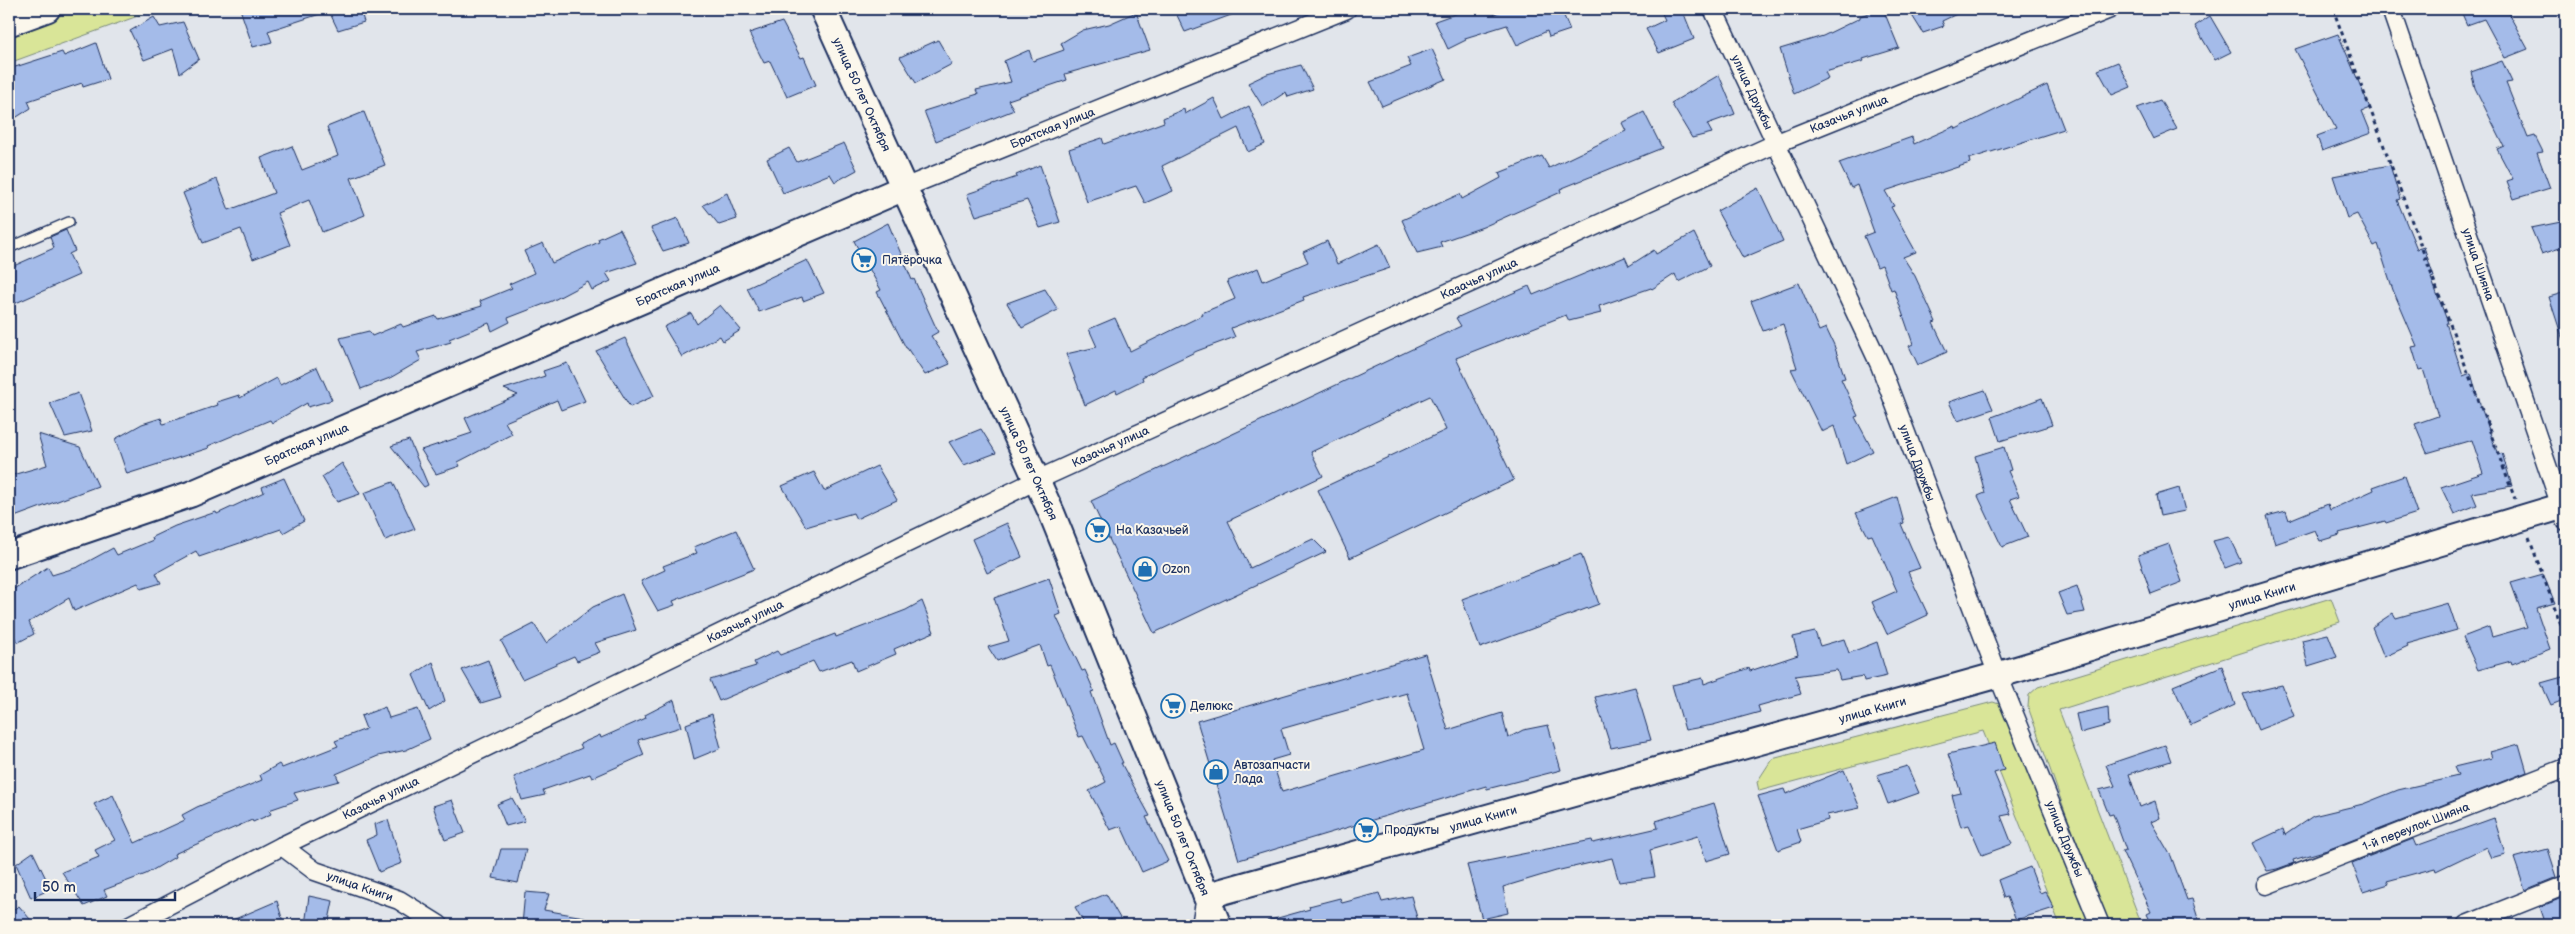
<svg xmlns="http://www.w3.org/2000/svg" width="2575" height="934" viewBox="0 0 2575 934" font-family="'Balsamiq Sans',sans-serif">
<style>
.green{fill:#d9e598;stroke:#7a8a7b}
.building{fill:#a4bbe9;stroke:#1b2f5e;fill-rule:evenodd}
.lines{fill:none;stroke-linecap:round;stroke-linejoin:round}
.lane-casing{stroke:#1b2f5e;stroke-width:12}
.street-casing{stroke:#1b2f5e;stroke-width:21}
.secondary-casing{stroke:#1b2f5e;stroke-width:29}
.path{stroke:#1b2f5e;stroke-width:3;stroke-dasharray:4 4;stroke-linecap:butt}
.lane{stroke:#fbf7ec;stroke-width:9}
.street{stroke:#fbf7ec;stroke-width:18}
.secondary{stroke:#fbf7ec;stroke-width:25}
.labels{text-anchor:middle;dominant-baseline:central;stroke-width:4;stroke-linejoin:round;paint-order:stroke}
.street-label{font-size:12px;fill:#1b2f5e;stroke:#fbf7ec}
.poi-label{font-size:12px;fill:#1b2f5e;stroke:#fbf7ec;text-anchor:start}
</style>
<rect width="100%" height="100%" fill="#e1e5eb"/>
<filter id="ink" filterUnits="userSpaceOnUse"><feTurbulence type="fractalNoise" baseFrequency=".02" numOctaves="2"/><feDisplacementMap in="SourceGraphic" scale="10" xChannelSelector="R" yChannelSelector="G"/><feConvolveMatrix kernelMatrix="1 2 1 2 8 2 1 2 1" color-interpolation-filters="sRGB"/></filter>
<g filter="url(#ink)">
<!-- green -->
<path class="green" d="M69 9H157L9 63V31Z
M2331 598 2340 622 2059 710 2142 925H2110L2066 814 2028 707 2029 695 2038 687Z
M1993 702 2002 705 2094 925H2060L1983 731 1759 791 1757 782 1772 759Z"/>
<!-- building -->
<path class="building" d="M240 9H326V12L268 31 272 42 253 47Z
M328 9H360L364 22 338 30Z
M1174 9H1242V11L1185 32Z
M1469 9H1493L1494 14 1508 9H1561L1570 30 1549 37 1547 31 1517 45 1507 25 1465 38 1466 40 1448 49 1435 21Z
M1660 9H1682L1694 39 1659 53 1646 29 1665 20Z
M1880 9H1883L1899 48 1863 59 1864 61 1825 72 1828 78 1794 94 1780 49 1823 36 1860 18V16Z
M1908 9H1967L1942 21 1944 26 1923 33Z
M2460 9H2506L2528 49 2505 58 2484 19 2467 25Z
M1136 12 1150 50 1065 74 1067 80 1008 100 1014 110 936 141 924 111 978 94 976 90 1011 82 1004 61 1029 50 1033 61 1064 50 1061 43 1083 30 1109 24Z
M2210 16 2231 52 2215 60 2195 26Z
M154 17 160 27 183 22 199 59 180 73 173 49 144 60 130 31Z
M782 22 801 58 804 57 816 85 787 97 770 61 764 63 749 33Z
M2338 34 2370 108 2362 111 2371 133 2322 151 2317 136 2336 129 2295 49Z
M938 40 952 64 916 83 900 57Z
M96 43 108 79 83 87 82 83 28 101 31 108 9 122V69L62 52 64 56Z
M1432 49 1446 79 1382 106 1370 82 1411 66 1407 58Z
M2502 61 2512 82 2506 83 2528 138 2535 136 2543 152 2537 153 2550 188 2514 199 2507 181 2513 179 2497 149 2504 146 2475 88 2471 72Z
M2118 62 2131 87 2112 95 2098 70Z
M1301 65 1313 89 1288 97 1286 92 1263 107 1248 83 1267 74Z
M1719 75 1735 114 1707 124 1712 133 1692 138 1671 103Z
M2047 85 2064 129 1969 159 1970 163 1885 191 1894 206 1891 207 1916 252 1903 257 1915 276 1936 322 1933 323 1947 352 1918 365 1909 346 1913 344 1894 289 1891 290 1882 265 1877 267 1864 236 1874 232 1857 185 1851 188 1839 163 1912 137 1914 144 1955 126 1956 129Z
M1214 98 1224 119 1249 106 1265 144 1248 152 1238 128 1162 166 1173 191 1145 203 1136 186 1087 202 1069 149 1102 138 1104 144 1164 122 1163 118 1184 109 1185 114Z
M2160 100 2177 129 2153 139 2137 108Z
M364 112 385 165 351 178 365 215 322 232 309 200 277 213 290 245 253 259 241 229 203 243 183 193 217 179 229 210 274 193 261 158 292 146 302 170 338 156 327 127Z
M1644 112 1662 148 1560 189 1561 192 1483 227 1440 242 1442 247 1417 253 1402 220 1460 194 1462 199 1501 178 1499 173 1542 156 1549 168 1626 131 1622 123Z
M844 143 857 170 835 182 830 174 783 193 767 159 789 148 797 162Z
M1040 165 1060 222 1040 228 1027 200 976 216 967 194 1017 177 1016 175Z
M2390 165 2400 199 2397 200 2417 249 2424 247 2434 277 2431 278 2448 323H2446L2463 376 2471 373 2478 399 2498 455 2502 453 2512 486 2472 493 2477 505 2454 514 2441 487 2483 473 2472 440 2427 453 2415 424 2438 416 2423 369 2419 370 2412 347 2417 346 2393 290 2378 244 2374 246 2357 214 2347 218 2333 176Z
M1758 188 1783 241 1743 258 1717 211Z
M727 193 737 219 719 225 703 205Z
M678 218 689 243 663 251 651 228Z
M2566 221V246L2542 254 2531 228Z
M888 223 912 280 914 279 938 332 931 336 950 364 925 375 907 348H906L877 292 881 290 854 241Z
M620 229 637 263 606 273 611 281 592 290 588 282 552 301 508 318 510 322 492 331 489 323 449 339 451 342 417 352 421 360 390 378 361 389 340 338 369 331 372 336 401 324 403 327 436 316 438 319 482 306 480 301 512 288 509 284 534 273 524 251 543 243 552 263 599 242 598 239Z
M66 230 75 251 69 254 79 275 9 306V268L54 248 50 237Z
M1694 233 1710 266 1678 282 1675 274 1652 289 1651 288 1599 306 1601 313 1569 321 1566 315 1456 358 1514 480 1350 558 1318 490 1446 430 1430 396 1311 452 1323 476 1228 521 1250 568 1313 539 1326 552 1154 633 1091 501 1461 326 1456 318 1529 286 1533 295 1625 257 1629 266 1654 250 1656 254Z
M1327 241 1337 264 1379 244 1390 268 1303 297 1304 300 1231 328 1235 337 1197 351 1142 377 1143 380 1117 393 1116 390 1085 405 1066 354 1097 347 1089 329 1115 318 1130 351 1203 315 1202 313 1235 299 1227 281 1258 268 1263 281 1308 262 1303 252Z
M807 260 824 293 803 301 802 297 759 312 747 288Z
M1799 283 1819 331 1826 328 1834 345 1845 378 1841 379 1858 416 1855 417 1873 451 1846 464 1834 426 1822 432 1791 369 1797 368 1783 324 1763 331 1751 301Z
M1045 289 1058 310 1022 328 1007 303Z
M2566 292V339L2563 340 2549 297Z
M720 305 741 330 723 341 720 336 682 357 664 327 691 313 697 324Z
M625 338 654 396 630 407 596 351Z
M567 363 585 401 561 410 557 400 505 422 512 434 458 462 460 466 436 474 421 450 472 433 465 418 518 395 504 389 545 376 543 371Z
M317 367 332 400 308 407 307 403 272 423 270 420 208 446 209 448 127 474 115 439 142 424 161 418 163 424 218 405 217 402 239 395 240 398 277 378 280 385Z
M1985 390 1993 409 1958 421 1949 402Z
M78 393 92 431 65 437 50 403Z
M2042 398 2052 425 2000 441 1992 417Z
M981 429 996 453 964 465 949 442Z
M38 434 80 447 98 486 9 519V476L47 465Z
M409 440 428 485 424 487 391 446Z
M2004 447 2011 470 2008 471 2019 496 2010 499 2028 537 2002 547 1978 496 1985 493 1975 456Z
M342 463 360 494 337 502 322 477Z
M877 466 897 500 856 519 853 513 806 527 782 486 814 472 824 491Z
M2404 476 2417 513 2386 523 2385 521 2339 533 2340 535 2320 541 2315 530 2275 544 2267 516 2286 511 2289 520 2328 504 2330 510 2374 490 2373 487Z
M284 478 304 521 283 533 281 529 199 557 196 551 156 573 161 583 141 589 138 583 74 611 69 598 29 622 34 634 17 643 9 623V592L48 567 52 575 78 567 113 548 117 555 153 540 152 537 175 526 216 512 217 514 264 492 262 487Z
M393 482 415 529 385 540 364 493Z
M2179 488 2185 511 2160 516 2156 495Z
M1897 497 1904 523 1901 524 1920 568 1908 572 1928 615 1887 634 1872 602 1897 591 1872 535 1868 536 1856 513Z
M1007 523 1022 557 987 573 972 539Z
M736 530 754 569 673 601 675 605 658 611 641 581 665 570 663 566 697 553 694 547Z
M2229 537 2241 562 2225 568 2213 541Z
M2169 544 2182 582 2151 594 2138 555Z
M1581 554 1599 604 1480 648 1462 599Z
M2543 574 2555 603 2536 608 2550 649 2512 664 2511 661 2478 670 2463 637 2489 627 2492 637 2527 627 2511 583Z
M1049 578 1061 614 1056 616 1082 671 1085 670 1094 691 1091 692 1110 745 1114 743 1123 763H1121L1150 816 1146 817 1168 861 1142 872 1121 826 1110 830 1089 791 1106 782 1083 736 1079 737 1050 665 1047 666 1040 645 997 661 988 647 1009 641 994 598Z
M2077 586 2085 612 2067 615 2058 593Z
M622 594 636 630 595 643 600 652 577 661 574 656 522 679 501 641 534 624 546 643 593 607Z
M922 601 934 632 894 649 896 654 856 671 852 660 819 672 813 661 719 701 710 680 756 666 754 662 777 651 780 655 835 634 836 637 906 610Z
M2448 603 2457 630 2407 644 2408 646 2384 657 2372 627 2393 613 2396 618Z
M1815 632 1820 646 1844 639 1849 653 1877 642 1887 676 1864 681 1863 676 1840 680 1837 670 1795 676 1801 694 1758 706 1760 712 1713 725 1685 730 1672 685 1703 678 1704 684 1749 668 1750 671 1798 655 1793 637Z
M2328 634 2337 657 2308 666 2302 640Z
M1425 654 1448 730 1502 713 1508 738 1523 730 1548 725 1561 770 1487 789 1486 786 1239 860 1197 721ZM1407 693 1424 750 1282 792 1272 760 1289 755 1281 729Z
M488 660 501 697 481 703 462 670Z
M433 662 445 701 429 711 413 675Z
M2222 666 2235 705 2191 725 2173 686Z
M2566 676V699L2551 705 2541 683Z
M2282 685 2294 716 2258 730 2243 694Z
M1635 687 1651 740 1611 748 1595 697Z
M674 700 681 727 638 740 644 755 592 778 590 774 543 790 545 795 522 800 514 777 582 748 580 744 600 735 601 738 646 718 645 715Z
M385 707 389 718 418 709 430 739 406 750 378 756 336 774 339 781 294 793 298 800 269 810 271 814 253 822 252 820 174 854 175 857 146 874 104 890 107 896 84 906 62 872 99 857 95 850 115 840 94 804 113 795 135 843 185 820 182 815 197 807 262 780 260 775 279 764 282 768 338 746 335 741 366 729 361 716Z
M2108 707 2109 725 2080 733 2076 714Z
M712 714 721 748 694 759 686 724Z
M1995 743 2004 770 1994 773 2011 814 2001 816 2012 844 1982 855 1969 825 1961 827 1952 795 1961 793 1948 754Z
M2519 744 2527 772 2327 850 2293 860 2294 863 2277 869 2267 871 2253 843 2283 829 2285 835 2313 816 2363 804 2398 790 2458 776 2454 767 2492 758 2490 752Z
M2165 745 2171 761 2129 774 2140 807 2155 801 2160 818 2151 822 2171 856 2187 900 2192 899 2200 925H2152L2147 914 2151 912 2122 851 2126 850 2113 814 2109 815 2099 790 2115 786 2106 765Z
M1907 766 1919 793 1888 804 1877 775Z
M1844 770 1860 808 1827 815 1828 820 1797 829 1801 842 1778 850 1758 796 1784 789 1786 794Z
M512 798 525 821 506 826 497 804Z
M452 800 465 833 445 840 433 806Z
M1714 803 1730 854 1706 861 1698 836 1650 850 1655 877 1619 882 1612 858 1556 871 1503 887 1508 913 1482 919 1467 865 1592 840 1593 843 1658 828 1656 821Z
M2494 818 2505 854 2491 858 2486 847 2436 871 2435 868 2387 881 2389 884 2363 892 2352 863 2413 839 2416 846Z
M388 820 402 863 379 872 366 840 377 835 375 824Z
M501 849H526L518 883 493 878Z
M2548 849 2557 877 2525 890 2514 858Z
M33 852 51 889 31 898 16 864Z
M2030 867 2040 893 2045 891 2054 908 2016 920 2007 897 2004 898 1998 880Z
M525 892 549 894 544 910 584 917 583 925H522Z
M1379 893 1382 902 1411 896 1419 925H1268L1267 921 1310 909 1309 906 1340 898 1342 903Z
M1106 894 1124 925H1085L1075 907Z
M309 896 333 901 328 925H305Z
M2564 897 2566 925H2546L2540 907Z
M277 901 284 925H221Z
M19 906 35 925H9V912Z"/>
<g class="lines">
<!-- lane casing -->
<g class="lane-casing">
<path id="lane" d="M9 248 69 222"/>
</g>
<!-- street casing -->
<g class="street-casing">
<g id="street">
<path id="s1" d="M1713 9 1880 365 1998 675 2100 925"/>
<path id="s2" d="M2391 9 2566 521"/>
<path id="s3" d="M906 187 1347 9"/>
<path id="s4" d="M282 846 315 871 399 900 439 925"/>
<path id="s5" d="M2266 885 2566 768"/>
<path id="s6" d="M130 925 282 846 1035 481 1777 143 2110 9"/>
<path d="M1201 925 1206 897"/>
<path d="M2466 925 2566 885"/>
</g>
</g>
<!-- secondary casing -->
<g class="secondary-casing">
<g id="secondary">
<path id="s7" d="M823 9 1052 514 1218 925"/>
<path d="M9 23 47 9"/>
<path id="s8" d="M9 556 191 494 906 187"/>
<path id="s9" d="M1206 896 1998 675 2566 505"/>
</g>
</g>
<!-- path -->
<path class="path" d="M2333 9 2515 499
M2529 538 2566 638"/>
<!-- lane -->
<use href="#lane" class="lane"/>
<!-- street -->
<use href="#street" class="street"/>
<!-- secondary -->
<use href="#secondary" class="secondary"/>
</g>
</g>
<!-- icons -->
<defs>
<g id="supermarket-ring" transform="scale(1.25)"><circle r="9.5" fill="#fbf7ec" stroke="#1f6fb2" stroke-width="1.5"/><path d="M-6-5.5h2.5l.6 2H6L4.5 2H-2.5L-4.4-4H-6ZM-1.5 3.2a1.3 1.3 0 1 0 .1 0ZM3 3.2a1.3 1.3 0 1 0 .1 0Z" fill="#1f6fb2"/></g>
<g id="shop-ring" transform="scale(1.25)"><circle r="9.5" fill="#fbf7ec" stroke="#1f6fb2" stroke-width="1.5"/><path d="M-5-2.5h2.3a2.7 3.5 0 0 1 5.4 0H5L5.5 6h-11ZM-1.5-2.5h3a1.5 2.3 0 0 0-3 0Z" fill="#1f6fb2"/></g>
</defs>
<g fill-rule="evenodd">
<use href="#supermarket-ring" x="864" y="260"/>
<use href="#supermarket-ring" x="1098" y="530"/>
<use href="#shop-ring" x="1145" y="569"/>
<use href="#supermarket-ring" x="1173" y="706"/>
<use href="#shop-ring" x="1216" y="772"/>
<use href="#supermarket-ring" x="1366" y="830"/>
</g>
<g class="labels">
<!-- street labels -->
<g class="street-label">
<text stroke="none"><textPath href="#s1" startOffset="92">улица Дружбы</textPath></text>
<text stroke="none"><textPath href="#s7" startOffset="94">улица 50 лет Октября</textPath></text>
<text stroke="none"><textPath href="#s6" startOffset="1901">Казачья улица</textPath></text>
<text stroke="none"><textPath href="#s3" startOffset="158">Братская улица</textPath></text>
<text stroke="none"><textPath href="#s2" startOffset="270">улица Шияна</textPath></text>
<text stroke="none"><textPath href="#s6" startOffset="1496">Казачья улица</textPath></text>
<text stroke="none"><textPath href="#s8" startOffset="722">Братская улица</textPath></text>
<text stroke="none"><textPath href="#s8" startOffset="318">Братская улица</textPath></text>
<text stroke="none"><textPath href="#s6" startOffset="1091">Казачья улица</textPath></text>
<text stroke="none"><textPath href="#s1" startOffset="498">улица Дружбы</textPath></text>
<text stroke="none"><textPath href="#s7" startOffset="499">улица 50 лет Октября</textPath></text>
<text stroke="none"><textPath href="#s9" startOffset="1098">улица Книги</textPath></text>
<text stroke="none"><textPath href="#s6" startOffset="686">Казачья улица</textPath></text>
<text stroke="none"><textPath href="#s9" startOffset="692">улица Книги</textPath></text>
<text stroke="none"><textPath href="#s6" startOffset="281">Казачья улица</textPath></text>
<text stroke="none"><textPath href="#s9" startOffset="288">улица Книги</textPath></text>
<text stroke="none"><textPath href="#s5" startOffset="161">1-й переулок Шияна</textPath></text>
<text stroke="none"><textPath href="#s7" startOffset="904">улица 50 лет Октября</textPath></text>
<text stroke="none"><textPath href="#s1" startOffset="902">улица Дружбы</textPath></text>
<text stroke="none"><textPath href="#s4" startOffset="89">улица Книги</textPath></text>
</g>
<!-- poi labels -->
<g class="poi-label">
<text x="882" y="260">Пятёрочка</text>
<text x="1116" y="530">На Казачьей</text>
<text x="1162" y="569">Ozon</text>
<text x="1190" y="706">Делюкс</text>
<text x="1234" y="765">Автозапчасти<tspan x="1234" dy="14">Лада</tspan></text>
<text x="1384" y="830">Продукты</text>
</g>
</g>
<!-- margin -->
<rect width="2575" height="934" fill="none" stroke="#fbf7ec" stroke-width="30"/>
<rect x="15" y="15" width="2545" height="904" fill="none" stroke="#1b2f5e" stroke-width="2" filter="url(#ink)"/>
<!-- scale -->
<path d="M35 892v8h140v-8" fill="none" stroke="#1b2f5e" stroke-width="2.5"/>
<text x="42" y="892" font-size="15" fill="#1b2f5e" stroke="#fbf7ec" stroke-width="4" paint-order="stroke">50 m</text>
</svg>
